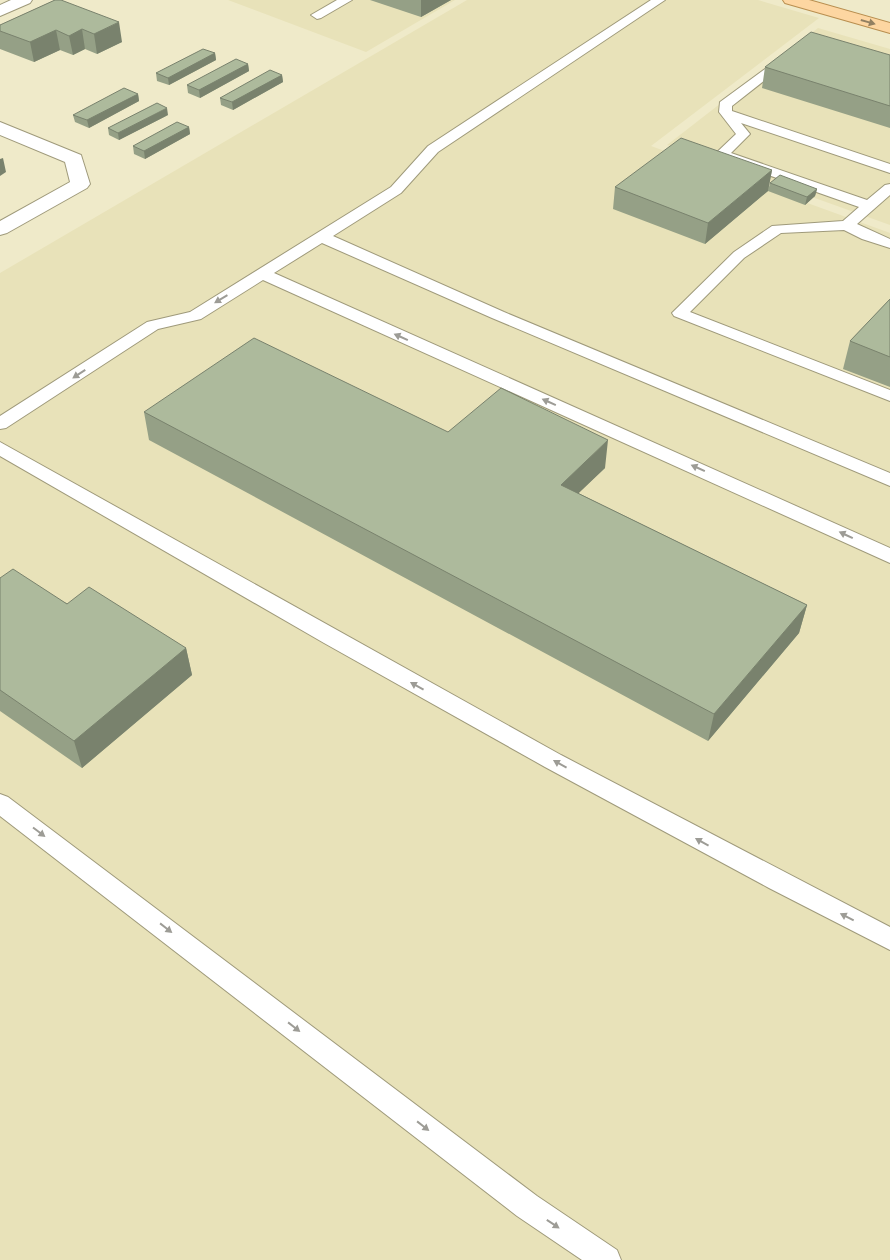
<svg xmlns="http://www.w3.org/2000/svg" width="890" height="1260" viewBox="0 0 890 1260" font-family="'Playfair Display',serif">
<style>
.built{fill:#e8e2b9}
.lines{fill:none;stroke-linecap:round;stroke-linejoin:round}
.service-casing{stroke:#9f9a7b;stroke-width:2}
.minor-casing{stroke:#9f9a7b;stroke-width:2}
.tertiary-casing{stroke:#9f9a7b;stroke-width:2}
.primary-casing{stroke:#b88e4f;stroke-width:2}
.service{fill:#fff;fill-rule:evenodd}
.minor{fill:#fff;fill-rule:evenodd}
.tertiary{fill:#fff;fill-rule:evenodd}
.primary{fill:#fdd6a1;fill-rule:evenodd}
.wall{fill:#95a086}
.shaded-wall{fill:#79826d}
.building{fill:#adba9c;stroke:#79826d}
.oneway{fill:#928061}
.oneway2{fill:#9d9c96}
</style>
<rect width="100%" height="100%" fill="#efeac9"/>
<!-- built -->
<path class="built" d="M228 0H455L366 52Z
M467 0H758L819 18 651 146 890 233V1260H0V273Z
M818 28 890 49V225L667 145Z"/>
<g class="lines">
<!-- service casing -->
<g class="service-casing">
<path id="service" d="M337 0H352L321 18 317 19 311 15Z
M651 0H665L438 152 401 193 333 236 504 312 890 473V486L492 318 322 243 274 273 890 548V563L263 280 201 319 158 329 6 428 0 429V416L147 322 190 312 391 187 428 146Z
M784 55 790 59 788 62 732 106V111L890 164V173L741 123 750 134 731 153 867 200 885 185 890 184V195L857 224 890 239V248L862 239 844 230 781 233 744 258 690 312 890 390V401L674 316 672 313 734 252 772 226 843 221 859 207 717 157 715 154 736 134 719 112 720 102Z
M0 442 561 755 890 927V950L769 888 545 767 324 643 0 456Z
M0 794 8 797 537 1196 617 1250 621 1260H582L517 1216 0 816Z"/>
</g>
<!-- minor casing -->
<g class="minor-casing">
<path id="minor" d="M0 122 81 155 90 184 87 188 7 233 0 235V221L70 182 65 162 0 135Z"/>
</g>
<!-- tertiary casing -->
<g class="tertiary-casing">
<path id="tertiary" d="M11 0H32L30 3 0 16V5Z"/>
</g>
<!-- primary casing -->
<g class="primary-casing">
<path id="primary" d="M783 0H809L890 23V33L785 3Z"/>
</g>
<!-- service -->
<use href="#service" class="service"/>
<!-- minor -->
<use href="#minor" class="minor"/>
<!-- tertiary -->
<use href="#tertiary" class="tertiary"/>
<!-- primary -->
<use href="#primary" class="primary"/>
</g>
<!-- wall -->
<path class="wall" d="M55 0 122 42 97 54 85 49 73 55 60 50 34 62 0 49V25Z
M370 0H451L421 17Z
M215 53 216 60 169 85 157 81 156 73Z
M890 55V128L762 88 765 67Z
M248 64 249 71 200 98 188 93 187 85Z
M282 75 283 82 233 110 221 105 220 98Z
M138 94 139 101 89 128 75 122 73 115Z
M168 115 119 140 109 135 108 128Z
M189 127 190 134 145 159 134 154 133 146Z
M772 170 768 191 705 244 613 209 615 187Z
M770 183 817 189 815 196 805 205 768 191Z
M890 299V387L843 369 850 341Z
M144 412 448 432 605 468 578 493 807 605 799 633 708 741 149 440Z
M0 578 186 648 192 675 82 768 0 711Z"/>
<!-- shaded-wall -->
<path class="shaded-wall" d="M421 0H451L421 17Z
M119 22 122 42 97 54 94 34Z
M82 29 85 49 73 55 69 36Z
M56 30 60 50 34 62 30 42Z
M215 53 216 60 169 85 168 78Z
M248 64 249 71 200 98 199 90Z
M282 75 283 82 233 110 232 102Z
M138 94 139 101 89 128 87 120Z
M167 108 168 115 119 140 118 133Z
M189 127 190 134 145 159 144 151Z
M3 158 6 172 0 176V159Z
M772 170 768 191 705 244 708 223Z
M817 189 815 196 805 205 807 197Z
M608 440 605 468 559 512 561 485Z
M807 605 799 633 708 741 714 714Z
M186 648 192 675 82 768 74 741Z"/>
<!-- building -->
<path class="building" d="M55 0H61L119 22 94 34 82 29 69 36 56 30 30 42 0 31V25Z
M811 32 890 55V106L765 67Z
M203 49 215 53 168 78 156 73Z
M236 59 248 64 199 90 187 85Z
M270 70 282 75 232 102 220 98Z
M124 88 138 94 87 120 73 115Z
M157 103 167 108 118 133 108 128Z
M177 122 189 127 144 151 133 146Z
M681 138 772 170 708 223 615 187Z
M780 175 817 189 807 197 770 183Z
M890 299V357L850 341Z
M254 338 448 432 501 388 608 440 561 485 807 605 714 714 144 412Z
M13 569 67 604 89 587 186 648 74 741 0 690V578Z"/>
<!-- one-way arrows -->
<defs><path id="oneway-solid" d="M-6-.8H1V-3.2L6.5 0L1 3.2V.8H-6Z" transform="scale(1.25)"/></defs>
<use class="oneway" href="#oneway-solid" transform="translate(868 22) rotate(16)"/>
<g class="oneway2">
<use href="#oneway-solid" transform="translate(221 299) rotate(149)"/>
<use href="#oneway-solid" transform="translate(401 337) rotate(-156)"/>
<use href="#oneway-solid" transform="translate(79 374) rotate(147)"/>
<use href="#oneway-solid" transform="translate(549 402) rotate(-156)"/>
<use href="#oneway-solid" transform="translate(698 468) rotate(-156)"/>
<use href="#oneway-solid" transform="translate(846 535) rotate(-155)"/>
<use href="#oneway-solid" transform="translate(417 686) rotate(-151)"/>
<use href="#oneway-solid" transform="translate(560 764) rotate(-151)"/>
<use href="#oneway-solid" transform="translate(39 832) rotate(37)"/>
<use href="#oneway-solid" transform="translate(702 842) rotate(-151)"/>
<use href="#oneway-solid" transform="translate(847 917) rotate(-153)"/>
<use href="#oneway-solid" transform="translate(166 928) rotate(38)"/>
<use href="#oneway-solid" transform="translate(294 1027) rotate(38)"/>
<use href="#oneway-solid" transform="translate(423 1126) rotate(38)"/>
<use href="#oneway-solid" transform="translate(553 1224) rotate(34)"/>
</g>
</svg>
